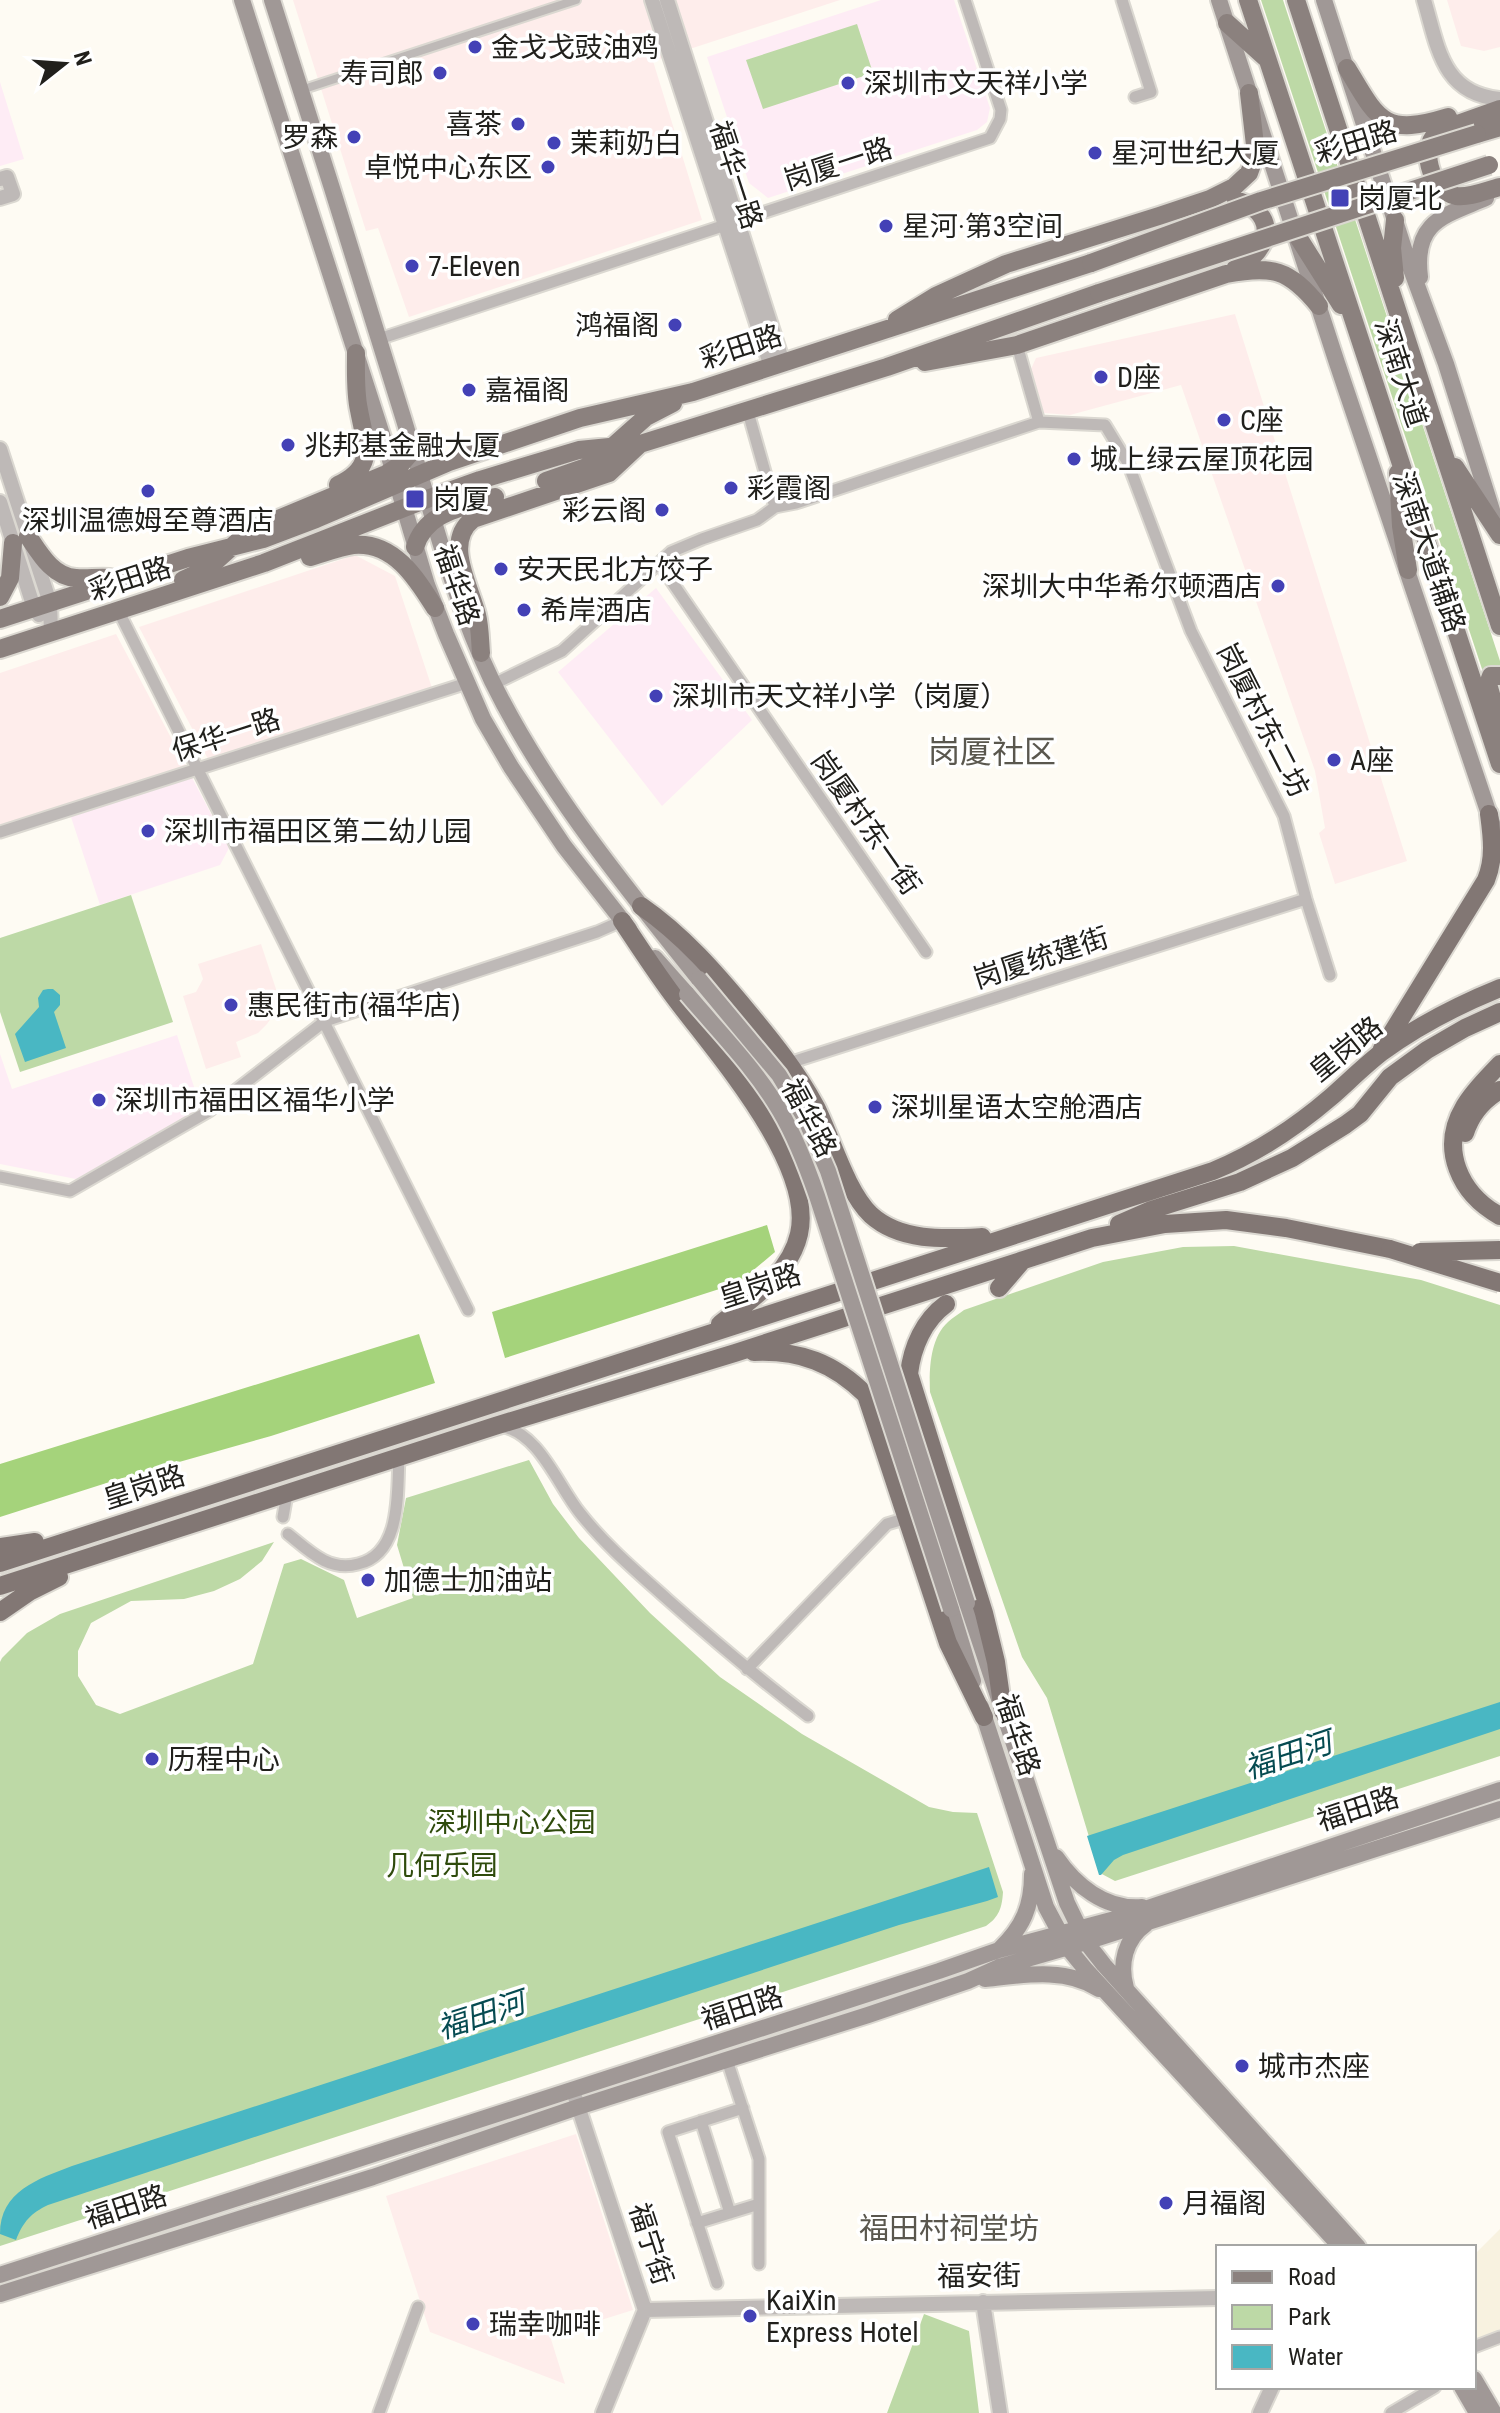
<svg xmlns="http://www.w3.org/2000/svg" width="1500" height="2413" viewBox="0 0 1500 2413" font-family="'Roboto Condensed','Noto Sans SC',sans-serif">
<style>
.commercial{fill:#feedeb}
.built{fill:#f8f2e0}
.education{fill:#feecf5}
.green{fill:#bdd9a6}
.forest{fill:#a5d37b}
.water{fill:#49b7c3}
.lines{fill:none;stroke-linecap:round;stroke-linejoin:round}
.pedestrian-casing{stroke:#dbd8d1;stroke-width:12}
.minor-casing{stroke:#dbd8d1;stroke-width:15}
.tertiary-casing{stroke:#dbd8d1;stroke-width:18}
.secondary-casing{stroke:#dbd8d1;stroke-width:20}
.primary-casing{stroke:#dbd8d1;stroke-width:22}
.trunk-casing{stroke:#dbd8d1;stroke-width:22}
.pedestrian{stroke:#beb9b7;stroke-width:8}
.minor{stroke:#beb9b7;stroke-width:11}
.tertiary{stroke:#beb9b7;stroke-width:14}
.secondary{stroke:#a09896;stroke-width:16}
.primary{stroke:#8b817e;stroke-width:18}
.trunk{stroke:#827774;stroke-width:18}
.secondary-bridge-casing{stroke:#dbd8d1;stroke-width:20;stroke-linecap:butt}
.primary-bridge-casing{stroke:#dbd8d1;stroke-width:22;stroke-linecap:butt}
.trunk-bridge-casing{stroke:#dbd8d1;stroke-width:22;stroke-linecap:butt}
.secondary-bridge{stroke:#a09896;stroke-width:16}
.primary-bridge{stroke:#8b817e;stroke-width:18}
.trunk-bridge{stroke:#827774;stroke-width:18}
.poi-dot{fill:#4341b6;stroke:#fff;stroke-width:3}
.labels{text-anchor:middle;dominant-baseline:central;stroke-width:7;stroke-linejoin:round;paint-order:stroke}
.poi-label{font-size:28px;fill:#21201c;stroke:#fff;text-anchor:start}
.street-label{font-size:28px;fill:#21201c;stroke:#fff}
.park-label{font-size:28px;fill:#2f4b0c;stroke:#fff}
.water-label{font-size:30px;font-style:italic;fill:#064b51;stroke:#fff}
.neighbourhood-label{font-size:30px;fill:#5a574e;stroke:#fff}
.quarter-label{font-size:32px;fill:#5a574e;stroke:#fff}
</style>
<rect width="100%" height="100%" fill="#fefbf3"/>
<!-- commercial -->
<path class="commercial" d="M293 0H840L653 61 702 220 409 317 378 228 366 231Z
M1447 0H1500V47L1484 51 1461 46Z
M1235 314 1407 861 1335 884 1319 833 1325 828 1315 771 1181 385 1070 415 1044 413 1031 369 1036 358Z
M355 555 395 576 432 688 208 759 139 627Z
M116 634 186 766 0 825V673Z
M261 944 276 989 277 1002 274 1014 267 1024 258 1033 236 1042 241 1057 206 1069 183 996 196 992 203 979 198 964Z
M576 2134 633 2310 550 2336 565 2384 430 2332 386 2196Z"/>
<!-- built -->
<path class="built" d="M1500 2229V2345L1476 2353 1474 2350V2255Z"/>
<!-- education -->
<path class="education" d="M881 0H954L990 108 987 122 977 130 768 198 749 183 707 57Z
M0 82 24 159 0 166Z
M656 588 752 720 662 806 558 672Z
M190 774 229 848 220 865 100 905 70 814Z
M177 1035 202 1111 76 1179 0 1164V1054L12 1089Z"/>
<!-- green -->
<path class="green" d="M1261 0H1283L1500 661V666L1489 667 1483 672Z
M857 24 873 73 763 109 746 60Z
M131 895 173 1022 20 1072 0 1012V938Z
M1234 1246 1421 1280 1500 1305V1756L1115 1881 1100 1873 1047 1698 1022 1657 930 1392C929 1370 930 1338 948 1322 952 1318 959 1314 964 1310L1103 1262 1183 1247Z
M529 1460 553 1504 579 1538 650 1613 720 1677 802 1734 929 1807 953 1812 977 1813 1003 1892C1002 1908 999 1917 986 1926L0 2246V1662L2 1658 27 1633 60 1614 274 1542 262 1561 240 1579 214 1591 184 1599 131 1601 91 1623 78 1651V1676L96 1705 120 1714 253 1664 284 1564 301 1559 344 1580 357 1618 413 1598 397 1545 406 1498Z
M924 2314 969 2331 979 2413H887Z"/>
<!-- forest -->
<path class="forest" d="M767 1225 775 1252 738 1283 505 1358 492 1312Z
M419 1334 435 1383 271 1436 119 1479 0 1517V1464Z"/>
<!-- water -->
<path class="water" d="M48 989H53L60 995V1005L54 1012 66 1048 25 1062 15 1034 39 1007 38 998 43 990Z
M1500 1702V1729L1123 1855 1114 1860 1101 1875H1099L1087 1836Z
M989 1867 998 1897 987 1901 899 1925 48 2205C31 2213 23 2222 16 2240L0 2234C0 2191 38 2179 72 2166Z"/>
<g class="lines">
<!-- pedestrian casing -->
<g class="pedestrian-casing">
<path id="pedestrian" d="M301 90 576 0"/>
</g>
<!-- minor casing -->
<g class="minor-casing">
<path id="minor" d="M1122 0 1151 92 1135 97
M379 339 990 138 1000 119 1001 110 965 0
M1017 345 1039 422
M748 412 775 507
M659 563 926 952
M119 612 468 1310
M494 684 562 651 671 552 702 539 757 520 775 507 796 503 1039 422 1105 425 1128 463 1191 631 1284 816 1306 899 1330 975
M0 832 467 683
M789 1063 1306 899
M0 1177 70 1191 209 1111 325 1021 597 932 622 921
M500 1426C539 1432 557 1484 580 1513 605 1545 637 1572 667 1599 713 1640 759 1679 808 1716
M283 1517 287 1494
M288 1534C309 1551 329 1572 358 1564 402 1554 397 1492 399 1457
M747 1669 887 1524 907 1518
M727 2060 759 2159V2264
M701 2121 730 2213
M697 2223 759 2204
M717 2283 668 2132 743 2108
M1474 2347 1500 2337
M379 2413 418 2307
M1391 2413 1435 2387"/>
</g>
<!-- tertiary casing -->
<g class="tertiary-casing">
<path id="tertiary" d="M652 0 771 367
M667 0 783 363
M1424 0C1438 47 1442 94 1500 99
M0 179 7 177 13 194 0 198
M0 449 50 603 51 633
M0 502 34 608 39 615
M575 2097 645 2310 603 2413
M983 2302 1000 2413
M645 2310 1218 2298
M1260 2413 1272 2387"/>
</g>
<!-- secondary casing -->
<g class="secondary-casing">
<path id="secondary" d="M242 0 387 450 427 585 446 634 483 719 511 767 564 846 629 929
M272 0C317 139 360 277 403 417 430 505 452 597 492 681 545 789 624 885 699 979
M1219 0 1337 363 1493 826
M1324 0 1408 261 1446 364 1496 523
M1420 277C1413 221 1444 216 1486 198
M655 958 687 994
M967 1603 1067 1903 1086 1942 1104 1965 1358 2247
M951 1609 973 1681
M981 1707 1046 1907 1068 1948 1086 1970 1341 2247
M1056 1857C1075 1885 1105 1910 1142 1907
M1000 1949C1023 1927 1032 1906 1032 1874
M985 1979C1022 1975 1066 1967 1099 1989
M1126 1988C1119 1964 1125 1939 1146 1924
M0 2275 939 1971 999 1950 1115 1919 1500 1790
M0 2294 373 2177 578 2107 868 2015 968 1981 999 1967 1086 1942 1500 1809
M1474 2379 1494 2413
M1462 2387 1477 2413"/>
</g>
<!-- primary casing -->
<g class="primary-casing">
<path id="primary" d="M1248 0 1500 764
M1296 0 1500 626
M1227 23 1267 59
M1347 68C1378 120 1383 137 1448 117
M1500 109 1441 130C1417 144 1430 191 1456 196 1470 198 1487 190 1500 187
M1477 134 1500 127
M1395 220 1392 248 1395 278
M1298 237 1341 305
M1235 269C1271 250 1280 214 1236 200
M897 320 936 296 1006 264 1159 216 1210 199 1234 187 1249 173 1254 159 1255 145 1249 93
M925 362 1017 345 1226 274C1272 265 1289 269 1319 306
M1455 467 1500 535
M1398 473 1401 526 1408 570
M546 481 592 465 646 417 673 403
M338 485C377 467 365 443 359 410 355 392 356 372 356 353
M28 536C40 554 53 577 76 578 87 579 98 577 110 578
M415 547C426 511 463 508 495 497
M310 557C324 553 339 547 353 545 394 541 417 579 435 608
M183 580 207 569 245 535 264 525 386 474 400 465 413 450
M0 597 10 578 13 543
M0 619 188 558 263 539 316 519 449 462 580 418 693 392 1091 263
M0 649 264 563 427 499 480 480 579 450 640 444
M481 653C480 641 480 627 477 615 470 586 443 542 473 519L609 473 640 444 887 367 1099 293
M1500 676H1491L1488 684 1500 726"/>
</g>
<!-- trunk casing -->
<g class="trunk-casing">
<path id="trunk" d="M641 906C683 935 716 973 749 1013 774 1043 797 1072 816 1107 832 1139 846 1191 871 1215 901 1242 945 1239 982 1237
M622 921C640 948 658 976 678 1002 717 1054 815 1165 799 1234 790 1274 751 1300 720 1324
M1382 1049 1486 880C1495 858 1492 837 1489 814
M1500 1064C1488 1077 1473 1091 1464 1107 1439 1149 1460 1194 1500 1216
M1465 1133C1471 1114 1483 1100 1500 1090
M1119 1224 1151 1210 1240 1182 1292 1158 1345 1125 1360 1114 1390 1077 1427 1050 1465 1028 1500 1012
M999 1288 1023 1260
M946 1304C924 1320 912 1347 909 1374L984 1613 996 1662 1003 1711
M754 1352C800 1350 834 1363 866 1395L948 1643 984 1717
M0 1547 35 1542
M0 1563 1213 1171C1257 1153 1295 1128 1331 1097 1348 1082 1364 1066 1382 1052 1419 1025 1458 1005 1500 988
M0 1586 495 1426 735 1353 1092 1238 1165 1224 1226 1220 1286 1228 1390 1249
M0 1612 29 1592 59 1577"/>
</g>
<!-- pedestrian -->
<use href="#pedestrian" class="pedestrian"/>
<!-- minor -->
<use href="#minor" class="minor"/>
<!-- tertiary -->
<use href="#tertiary" class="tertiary"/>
<!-- secondary -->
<use href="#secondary" class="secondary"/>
<!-- primary -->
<use href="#primary" class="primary"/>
<!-- trunk -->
<use href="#trunk" class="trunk"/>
<!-- secondary-bridge casing -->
<g class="secondary-bridge-casing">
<path id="secondary-bridge" d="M699 979 779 1075 806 1120 828 1171 967 1603
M687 994C719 1032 755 1068 780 1111 796 1138 807 1167 817 1196L951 1609"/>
</g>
<!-- primary-bridge casing -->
<g class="primary-bridge-casing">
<path id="primary-bridge" d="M1091 263 1261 201 1477 134
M1099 293 1489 165"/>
</g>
<!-- trunk-bridge casing -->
<g class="trunk-bridge-casing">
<path id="trunk-bridge" d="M1390 1249 1500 1283
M1420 1252 1500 1250"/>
</g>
<!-- secondary-bridge -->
<use href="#secondary-bridge" class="secondary-bridge"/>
<!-- primary-bridge -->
<use href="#primary-bridge" class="primary-bridge"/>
<!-- trunk-bridge -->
<use href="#trunk-bridge" class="trunk-bridge"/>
</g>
<!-- markers -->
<g class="poi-dot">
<circle cx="475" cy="47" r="8"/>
<circle cx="440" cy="73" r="8"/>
<circle cx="848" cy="83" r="8"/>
<circle cx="518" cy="124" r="8"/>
<circle cx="354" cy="137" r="8"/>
<circle cx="554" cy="143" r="8"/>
<circle cx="1095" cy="153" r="8"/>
<circle cx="548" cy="167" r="8"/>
<rect x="1330" y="188" width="20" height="20" rx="4"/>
<circle cx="886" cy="226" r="8"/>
<circle cx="412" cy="266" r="8"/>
<circle cx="675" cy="325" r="8"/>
<circle cx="1101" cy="377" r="8"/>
<circle cx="469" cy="390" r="8"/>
<circle cx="1224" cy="420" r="8"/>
<circle cx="288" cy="445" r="8"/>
<circle cx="1074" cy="459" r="8"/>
<circle cx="731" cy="488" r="8"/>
<circle cx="148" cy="491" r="8"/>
<rect x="405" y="489" width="20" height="20" rx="4"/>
<circle cx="662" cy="510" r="8"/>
<circle cx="501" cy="569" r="8"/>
<circle cx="1278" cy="586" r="8"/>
<circle cx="524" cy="610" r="8"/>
<circle cx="656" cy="696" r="8"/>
<circle cx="1334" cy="760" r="8"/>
<circle cx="148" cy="831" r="8"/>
<circle cx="231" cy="1005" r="8"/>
<circle cx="99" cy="1100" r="8"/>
<circle cx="875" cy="1107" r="8"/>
<circle cx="368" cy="1580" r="8"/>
<circle cx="152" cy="1759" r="8"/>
<circle cx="1242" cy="2066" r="8"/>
<circle cx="1166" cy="2203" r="8"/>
<circle cx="750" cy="2316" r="8"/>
<circle cx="473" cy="2324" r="8"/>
</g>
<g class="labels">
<!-- poi labels -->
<g class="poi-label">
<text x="491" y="47">金戈戈豉油鸡</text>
<text x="424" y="73" text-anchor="end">寿司郎</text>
<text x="864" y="83">深圳市文天祥小学</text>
<text x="502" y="124" text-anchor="end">喜茶</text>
<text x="338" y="137" text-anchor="end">罗森</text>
<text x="570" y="143">茉莉奶白</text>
<text x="1111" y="153">星河世纪大厦</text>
<text x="532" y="167" text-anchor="end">卓悦中心东区</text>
<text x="1358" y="198">岗厦北</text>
<text x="902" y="226">星河·第3空间</text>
<text x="428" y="266">7-Eleven</text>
<text x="659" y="325" text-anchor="end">鸿福阁</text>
<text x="1117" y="377">D座</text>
<text x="485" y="390">嘉福阁</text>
<text x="1240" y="420">C座</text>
<text x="304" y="445">兆邦基金融大厦</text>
<text x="1090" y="459">城上绿云屋顶花园</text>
<text x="747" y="488">彩霞阁</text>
<text x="433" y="499">岗厦</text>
<text x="646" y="510" text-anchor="end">彩云阁</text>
<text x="148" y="520" text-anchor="middle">深圳温德姆至尊酒店</text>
<text x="517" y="569">安天民北方饺子</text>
<text x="1262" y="586" text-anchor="end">深圳大中华希尔顿酒店</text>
<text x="540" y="610">希岸酒店</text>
<text x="672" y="696">深圳市天文祥小学（岗厦）</text>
<text x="1350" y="760">A座</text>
<text x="164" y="831">深圳市福田区第二幼儿园</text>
<text x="247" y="1005">惠民街市(福华店)</text>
<text x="115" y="1100">深圳市福田区福华小学</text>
<text x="891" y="1107">深圳星语太空舱酒店</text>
<text x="384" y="1580">加德士加油站</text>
<text x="168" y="1759">历程中心</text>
<text x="1258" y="2066">城市杰座</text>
<text x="1182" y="2203">月福阁</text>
<text x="766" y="2300">KaiXin<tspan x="766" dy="32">Express Hotel</tspan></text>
<text x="489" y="2324">瑞幸咖啡</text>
</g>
<!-- street labels -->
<g class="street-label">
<text transform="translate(1356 142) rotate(-17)">彩田路</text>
<text transform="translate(838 164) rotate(-18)">岗厦一路</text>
<text transform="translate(736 175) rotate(72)">福华一路</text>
<text transform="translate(741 347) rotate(-18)">彩田路</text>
<text transform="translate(1401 373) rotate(72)">深南大道</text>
<text transform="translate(1429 552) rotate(71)">深南大道辅路</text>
<text transform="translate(130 579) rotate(-18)">彩田路</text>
<text transform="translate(457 585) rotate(71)">福华路</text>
<text transform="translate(1263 720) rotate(63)">岗厦村东二坊</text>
<text transform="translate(226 735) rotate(-18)">保华一路</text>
<text transform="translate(866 823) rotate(55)">岗厦村东一街</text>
<text transform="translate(1041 958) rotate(-18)">岗厦统建街</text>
<text transform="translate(1346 1049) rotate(-39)">皇岗路</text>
<text transform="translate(809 1118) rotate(62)">福华路</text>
<text transform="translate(760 1286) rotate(-18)">皇岗路</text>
<text transform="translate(144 1487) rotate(-18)">皇岗路</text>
<text transform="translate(1018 1735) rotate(72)">福华路</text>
<text transform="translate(1358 1809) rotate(-18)">福田路</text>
<text transform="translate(742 2008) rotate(-18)">福田路</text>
<text transform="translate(126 2207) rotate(-18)">福田路</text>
<text transform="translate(651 2244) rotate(72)">福宁街</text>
<text transform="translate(979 2276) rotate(-1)">福安街</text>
</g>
<!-- park labels -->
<g class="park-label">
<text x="512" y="1822">深圳中心公园</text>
<text x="442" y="1865">几何乐园</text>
</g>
<!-- water labels -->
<g class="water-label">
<text transform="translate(1288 1755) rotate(-18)">福田河</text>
<text transform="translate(481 2015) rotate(-18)">福田河</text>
</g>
<!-- neighbourhood labels -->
<g class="neighbourhood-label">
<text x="949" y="2228">福田村祠堂坊</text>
</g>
<!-- quarter labels -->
<g class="quarter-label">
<text x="992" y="752">岗厦社区</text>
</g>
</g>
<!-- legend -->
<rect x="1216" y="2245" width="260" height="144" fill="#ffffff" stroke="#a6a6a4" stroke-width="2"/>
<rect x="1232" y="2271" width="40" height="12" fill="#8b817e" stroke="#a6a6a4" stroke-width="2"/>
<text x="1288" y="2285" font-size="24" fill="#21201c">Road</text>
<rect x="1232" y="2305" width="40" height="24" fill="#bdd9a6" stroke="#a6a6a4" stroke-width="2"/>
<text x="1288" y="2325" font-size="24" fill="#21201c">Park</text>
<rect x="1232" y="2345" width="40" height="24" fill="#49b7c3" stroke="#a6a6a4" stroke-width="2"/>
<text x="1288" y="2365" font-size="24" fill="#21201c">Water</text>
<!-- north arrow -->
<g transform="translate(64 64) rotate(73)" stroke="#ffffff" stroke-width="6" paint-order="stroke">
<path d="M0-6L14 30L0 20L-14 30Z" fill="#21201c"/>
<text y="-12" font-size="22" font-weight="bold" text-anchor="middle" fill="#21201c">N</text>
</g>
</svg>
